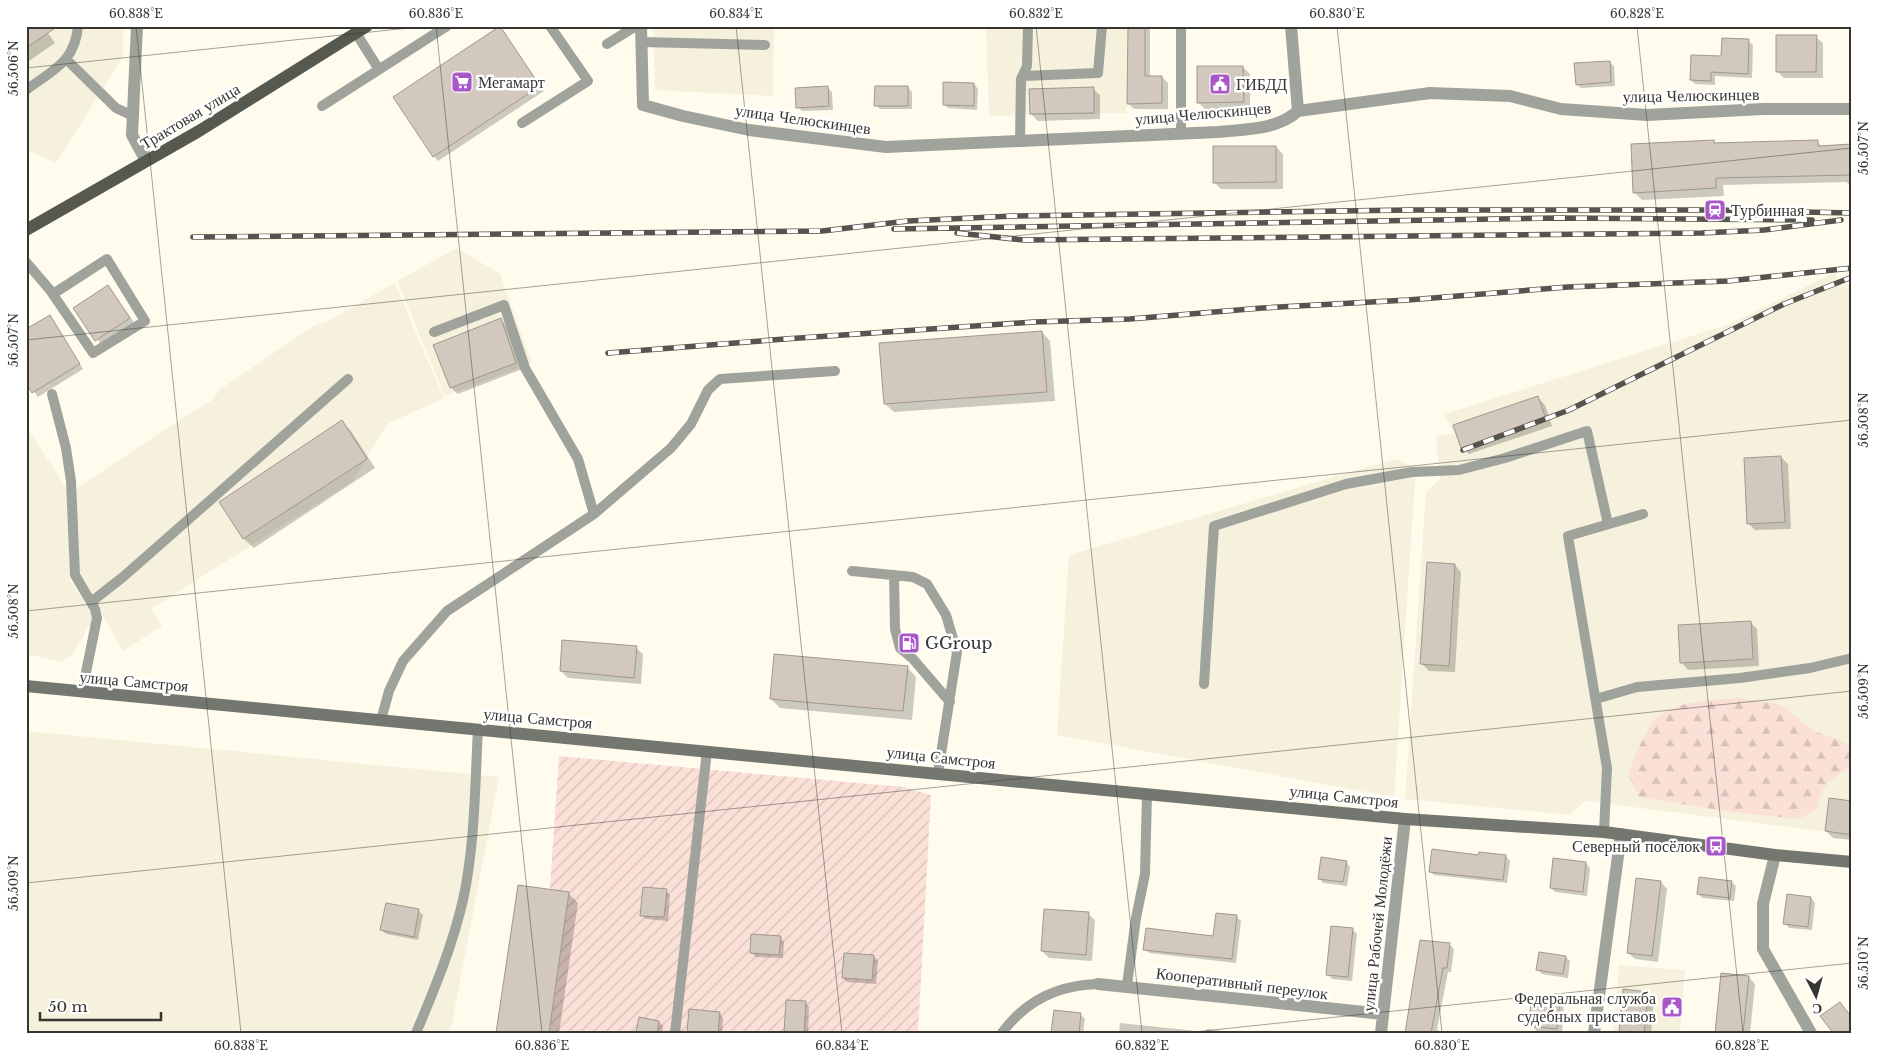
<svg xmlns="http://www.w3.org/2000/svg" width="1878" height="1059" viewBox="0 0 1878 1059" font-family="'Libre Baskerville',serif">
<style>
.built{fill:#f6f1dc}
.forest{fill:url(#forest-firs)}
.garden{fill:url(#garden-furrows)}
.shadow{fill:#0003}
.building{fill:#d3c8be;stroke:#a0978d}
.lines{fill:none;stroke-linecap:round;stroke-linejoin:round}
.lane{stroke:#a0a29c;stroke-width:10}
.street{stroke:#a0a29c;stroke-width:12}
.secondary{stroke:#74776f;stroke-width:12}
.primary{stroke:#565950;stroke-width:12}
.rail-casing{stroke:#57544e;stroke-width:5.5}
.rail{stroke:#fff;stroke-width:4;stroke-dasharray:11;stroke-linecap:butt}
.ticks{fill:none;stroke:#373530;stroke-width:1;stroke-opacity:0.45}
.labels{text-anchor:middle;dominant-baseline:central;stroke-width:5;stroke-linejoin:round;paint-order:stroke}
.poi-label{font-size:16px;fill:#373530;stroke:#fff;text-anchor:start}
.street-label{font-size:16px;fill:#373530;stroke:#fff}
.neatline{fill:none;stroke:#373530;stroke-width:2}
.ticks-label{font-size:12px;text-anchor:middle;fill:#373530}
</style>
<defs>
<pattern id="forest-firs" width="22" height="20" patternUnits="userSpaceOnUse" patternTransform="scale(1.25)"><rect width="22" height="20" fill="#fae0d6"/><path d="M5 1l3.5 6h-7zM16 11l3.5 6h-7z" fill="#d7c1b8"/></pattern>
<pattern id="garden-furrows" width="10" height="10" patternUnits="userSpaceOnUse" patternTransform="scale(1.25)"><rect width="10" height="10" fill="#fae0d6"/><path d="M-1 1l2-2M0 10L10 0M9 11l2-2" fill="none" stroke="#d7c1b8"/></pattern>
</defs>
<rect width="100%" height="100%" fill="#fffcee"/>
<!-- built -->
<path class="built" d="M26 26H123V57L56 163 26 150Z
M653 26H774L773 96 655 90Z
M986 26H1127V113L989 116Z
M457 248 500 274 532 363 445 396 397 281Z
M1834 273 1842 286 1852 282V835L1585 801 1569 815 1405 799 1426 492 1440 479 1436 436 1453 434 1445 414 1727 325Z
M395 283 444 398 387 424 353 481 151 609 162 626 123 651 80 576 76 489 179 420 214 399 219 390 315 325 328 321Z
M26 426 67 489 70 579 94 618 72 655 61 662 26 654Z
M1395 459 1414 467 1415 480 1394 797 1057 735 1069 555Z
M26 731 499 777 450 1033H26Z
M1619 965 1685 970 1680 1033H1613Z"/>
<!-- forest -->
<path class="forest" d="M1741 698 1781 705 1814 731 1844 742 1852 749V765C1833 779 1820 783 1818 808L1799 819 1724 811 1639 797 1628 775C1634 759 1647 723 1661 714 1685 700 1714 700 1741 698Z"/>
<!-- garden -->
<path class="garden" d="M559 756 903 787 931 795 918 1033H540Z"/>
<!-- shadow -->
<path class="shadow" d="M26 26H43L55 43 26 63Z
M1129 26H1150V77H1162L1168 83V109H1134L1128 103Z
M500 28 544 91 438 161 434 156Z
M1816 37 1823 43V78H1784L1777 71Z
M1748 41 1753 45 1752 78 1715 76V85L1695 84 1691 80Z
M1609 62 1614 66 1615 86 1581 88 1577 84Z
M1243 67 1250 74V109H1205L1198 102Z
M974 84 978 89 977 110 948 108 944 104Z
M827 87 832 92 833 110 802 111 798 107Z
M908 87 912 92V109H880L876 105Z
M1093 89 1100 95V119L1038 121 1031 114Z
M1714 141 1717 144 1817 142 1823 147 1852 146V186L1846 182 1723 185 1724 196 1642 200 1634 192Z
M1276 147 1283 154V189H1221L1214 182Z
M108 286 136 325 103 347 75 308Z
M50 316 83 369 38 397 26 381Z
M501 320 508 327 522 369 458 394 451 388 435 346Z
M1042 332 1050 341 1055 401 894 412 885 404Z
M1538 398 1545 405 1552 426 1469 454 1462 448Z
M342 422 351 431 375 468 254 548 244 539 221 502Z
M1781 457 1788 464 1791 529 1755 530 1749 524Z
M1455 565 1461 572 1455 672 1429 671 1422 664Z
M1751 623 1757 629 1759 666 1688 670 1682 663 1679 626Z
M636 648 643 654 641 684 568 678 561 671Z
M907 667 916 677 912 720 780 708 771 699Z
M1852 802V840L1833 838 1826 831Z
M1479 856H1506L1510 861 1507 883 1434 875 1430 871Z
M1346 862 1350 867 1347 886 1323 883 1319 878Z
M1586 863 1590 868 1587 896 1555 892 1551 888Z
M1661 882 1667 889 1658 962 1635 959 1628 953Z
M1731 882 1736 886 1734 901 1703 898 1698 894Z
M666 891 670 895 668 921 646 919 642 915Z
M569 894 578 903 559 1033H497Z
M1811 898 1815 903 1812 930 1789 928 1785 923Z
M418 910 423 915 418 940 386 934 382 930Z
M1088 914 1095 920 1092 961 1049 958 1042 951Z
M1236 916 1241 921 1236 963 1149 953 1145 949 1214 937Z
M1353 930 1357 934 1352 981 1332 979 1328 974Z
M780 937 784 942 783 958 756 957 751 952Z
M1421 941 1450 945 1454 949 1451 972H1448L1437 1029 1440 1033H1406Z
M874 956 878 961 876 984 847 982 843 978Z
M1566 957 1570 961 1568 978 1542 974 1538 970Z
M1749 977 1755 984 1750 1033H1716Z
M1647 993 1654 1000 1651 1033H1620Z
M1560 1001 1564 1006 1562 1033H1535L1536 1030 1530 1025Z
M805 1002 809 1007 808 1033H786Z
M719 1013 723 1018 722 1033 688 1031Z
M1081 1015 1085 1019 1083 1033H1052Z
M659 1022 663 1026 662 1033H638Z
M1120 1023 1206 1032V1029L1242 1033H1119Z"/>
<!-- building -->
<path class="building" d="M26 26H58L26 48Z
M500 26 540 86 433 157 393 97Z
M1128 26H1145V76H1162V103L1127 104Z
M1776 35H1817L1816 72H1776Z
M1722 38 1749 39 1748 74 1711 72V81L1690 80 1691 55 1721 56Z
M1610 61 1611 82 1576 85 1574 63Z
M1197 66H1243L1244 102 1197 103Z
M943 82 974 83V106L943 105Z
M828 86 829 106 796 108 795 88Z
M875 86H908V106H874Z
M1094 87V113L1030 114 1029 89Z
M1714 140V143L1818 140V146L1852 144V175L1716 178V188L1633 193 1631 144Z
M1213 146H1276V182L1213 183Z
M108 285 130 318 95 341 73 308Z
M50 315 80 364 32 393 26 383V329Z
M501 318 516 363 450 388 433 345Z
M1042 331 1047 392 884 404 879 343Z
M1538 396 1546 419 1461 448 1453 425Z
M342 420 367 459 243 539 219 502Z
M1781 456 1785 522 1747 524 1744 458Z
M1427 562 1455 564 1449 666 1420 664Z
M1751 621 1753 659 1680 663 1678 625Z
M562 640 637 646 634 678 560 671Z
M774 654 908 666 903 711 770 699Z
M1829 798 1852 801V835L1825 831Z
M1432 849 1478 855 1479 852 1506 855 1503 880 1429 872Z
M1321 857 1347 861 1343 882 1318 879Z
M1553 858 1586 862 1583 892 1550 888Z
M1699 877 1732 881 1730 898 1697 894Z
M1636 878 1661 881 1652 956 1627 953Z
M518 885 569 892 549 1033H496Z
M643 887 667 889 664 917 640 916Z
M1787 894 1811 897 1808 927 1783 924Z
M386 903 419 909 414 937 380 930Z
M1044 909 1089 912 1086 955 1041 951Z
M1216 913 1237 915 1232 959 1143 950 1146 928 1213 936Z
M1331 926 1353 928 1348 977 1326 975Z
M751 934 781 936 779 955 750 953Z
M1420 940 1450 943 1447 968H1443L1431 1033H1405Z
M1539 952 1566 956 1563 974 1536 970Z
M844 953 874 955 872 980 842 978Z
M1721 973 1749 976 1743 1033H1715Z
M1623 989 1648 992 1644 1033H1619Z
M1532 997 1560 1000 1557 1029 1528 1026Z
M786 1000 806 1001 804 1033H784Z
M1840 1002 1852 1018V1033H1833L1820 1016Z
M689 1009 720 1012 718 1033 687 1032Z
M1054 1010 1081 1013 1079 1033H1051Z
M639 1017 659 1021 657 1033H636Z"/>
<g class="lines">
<!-- lane -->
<path class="lane" d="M1181 26V134
M356 33 378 68
M642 42 765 45
M607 44 636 26
M67 60 116 108 133 116
M1023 76 1098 73 1102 26
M26 90C53 70 75 62 78 26
M322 106 447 26
M522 123 588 81 550 26
M1020 142 1021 79 1027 66 1028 26
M26 262 50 290 93 353 145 321 107 259 53 294
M434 332 504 305 525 368 578 459 594 514
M52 394 66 448 71 481 75 575 95 609 97 618 82 692
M852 571 913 577 927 584 946 615 957 652 938 773
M894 575 895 629 900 648 913 659 950 702
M91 602 123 577 348 379
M1204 684 1214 526 1346 484 1412 472 1459 470 1505 458 1587 431 1608 524
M1596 699 1637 687 1740 678 1810 668 1852 658
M381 720 389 691 403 661 447 611 594 514 671 448 691 424 708 390 720 379 835 371
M1604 832 1607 768 1568 536 1643 514
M1127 985 1136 918 1145 874 1147 794
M416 1033C435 988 452 947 463 900 475 846 475 784 478 729
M675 1033 707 751
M1002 1033C1026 1000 1058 985 1098 984"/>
<!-- street -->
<path class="street" d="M137 26 132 135 146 161
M641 26 643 105 683 116 749 130 886 147 1218 132C1246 129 1277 130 1298 111L1430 93 1510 96 1561 109 1647 115 1763 109H1852
M1291 26 1298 111
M1775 855 1763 904V949L1811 1033
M1098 984 1383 1014
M1381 1033 1405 819
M1594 1033 1621 834"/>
<!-- secondary -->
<path class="secondary" d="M26 686 1405 819 1604 832 1775 855 1852 862"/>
<!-- primary -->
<path class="primary" d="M26 230 199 131 367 26"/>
<!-- rail casing -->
<g class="rail-casing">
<path id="rail" d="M894 229 1560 218 1812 220
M957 233 1024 240 1702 233 1764 230 1841 220
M193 237 822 231 908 221 1013 216 1409 210H1715L1852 213
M608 353 785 339 1034 322 1130 319 1262 308 1408 300 1568 287 1728 281 1852 268
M1463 450 1569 410 1784 304 1852 277"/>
</g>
<!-- rail -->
<use href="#rail" class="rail"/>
</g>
<!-- ticks -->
<path class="ticks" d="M136 26 241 1033M436 26 542 1033M736 26 842 1033M1036 26 1142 1033M1337 26 1442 1033M1637 26 1743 1033M26 68 428 26M26 340 1852 148M26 611 1852 420M26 883 1852 691M1184 1033 1852 963"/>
<!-- icons -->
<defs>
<g id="supermarket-square" transform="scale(1.125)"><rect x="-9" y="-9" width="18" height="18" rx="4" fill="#a757c8" stroke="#fff"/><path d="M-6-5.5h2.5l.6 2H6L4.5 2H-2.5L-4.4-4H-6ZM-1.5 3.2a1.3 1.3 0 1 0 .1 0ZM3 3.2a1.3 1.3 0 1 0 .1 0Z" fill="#fff"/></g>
<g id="civic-square" transform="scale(1.125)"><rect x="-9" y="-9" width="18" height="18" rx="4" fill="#a757c8" stroke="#fff"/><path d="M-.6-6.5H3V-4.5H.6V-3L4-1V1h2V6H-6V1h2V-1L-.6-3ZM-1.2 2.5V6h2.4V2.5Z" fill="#fff"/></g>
<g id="station-square" transform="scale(1.125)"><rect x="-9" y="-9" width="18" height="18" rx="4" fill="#a757c8" stroke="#fff"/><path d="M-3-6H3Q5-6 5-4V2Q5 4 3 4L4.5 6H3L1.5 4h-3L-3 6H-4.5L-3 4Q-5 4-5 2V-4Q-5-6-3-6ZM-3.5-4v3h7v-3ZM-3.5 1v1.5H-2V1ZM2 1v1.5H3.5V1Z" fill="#fff"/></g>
<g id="fuel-square" transform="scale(1.125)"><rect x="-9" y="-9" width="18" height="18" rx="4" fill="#a757c8" stroke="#fff"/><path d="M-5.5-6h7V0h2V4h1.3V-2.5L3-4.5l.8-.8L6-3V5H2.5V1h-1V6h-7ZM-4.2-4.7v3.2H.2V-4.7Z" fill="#fff"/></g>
<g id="bus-square" transform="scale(1.125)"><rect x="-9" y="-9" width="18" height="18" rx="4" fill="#a757c8" stroke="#fff"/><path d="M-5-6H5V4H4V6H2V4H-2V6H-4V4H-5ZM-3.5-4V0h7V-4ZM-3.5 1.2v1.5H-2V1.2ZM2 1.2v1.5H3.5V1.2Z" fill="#fff"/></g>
</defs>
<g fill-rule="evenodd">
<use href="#supermarket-square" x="462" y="82"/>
<use href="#civic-square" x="1220" y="84"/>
<use href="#station-square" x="1715" y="210"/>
<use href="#fuel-square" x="909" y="643"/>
<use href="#bus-square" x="1716" y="846"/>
<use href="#civic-square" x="1672" y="1007"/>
</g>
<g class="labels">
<!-- poi labels -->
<g class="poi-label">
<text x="478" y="82">Мегамарт</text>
<text x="1236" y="84">ГИБДД</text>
<text x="1731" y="210">Турбинная</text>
<text x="925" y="643">GGroup</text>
<text x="1700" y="846" text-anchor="end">Северный посёлок</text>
<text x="1656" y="998" text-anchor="end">Федеральная служба<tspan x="1656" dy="18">судебных приставов</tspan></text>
</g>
<!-- street labels -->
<g class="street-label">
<text transform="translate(1691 95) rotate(-1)">улица Челюскинцев</text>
<text transform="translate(1203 113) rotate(-5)">улица Челюскинцев</text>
<text transform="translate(190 116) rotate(-31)">Трактовая улица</text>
<text transform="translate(803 119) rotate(8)">улица Челюскинцев</text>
<text transform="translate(134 681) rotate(5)">улица Самстроя</text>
<text transform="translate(538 718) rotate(5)">улица Самстроя</text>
<text transform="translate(941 757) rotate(6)">улица Самстроя</text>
<text transform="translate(1344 796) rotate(6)">улица Самстроя</text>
<text transform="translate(1377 924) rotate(-84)">улица Рабочей Молодёжи</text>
<text transform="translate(1242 983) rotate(7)">Кооперативный переулок</text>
</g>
</g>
<!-- border -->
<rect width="1878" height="1059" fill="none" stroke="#ffffff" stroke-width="55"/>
<!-- north arrow -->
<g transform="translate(1816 996) rotate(174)" stroke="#ffffff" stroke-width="4" paint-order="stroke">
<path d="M0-4L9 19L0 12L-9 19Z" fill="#373530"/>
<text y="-8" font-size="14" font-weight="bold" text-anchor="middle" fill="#373530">С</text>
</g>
<!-- scale -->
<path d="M40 1012v8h121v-8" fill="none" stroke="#373530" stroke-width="2.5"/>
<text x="48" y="1012" font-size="15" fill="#373530" stroke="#ffffff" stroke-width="4" paint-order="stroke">50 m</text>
<rect x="28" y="28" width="1822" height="1004" class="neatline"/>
<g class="ticks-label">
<text x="136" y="18">60.838°E</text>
<text x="436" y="18">60.836°E</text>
<text x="736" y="18">60.834°E</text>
<text x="1036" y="18">60.832°E</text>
<text x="1337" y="18">60.830°E</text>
<text x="1637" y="18">60.828°E</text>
<text transform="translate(14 68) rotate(-90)" y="4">56.506°N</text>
<text transform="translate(1864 148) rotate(-90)" y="4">56.507°N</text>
<text transform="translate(14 340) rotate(-90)" y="4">56.507°N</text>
<text transform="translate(1864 420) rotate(-90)" y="4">56.508°N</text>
<text transform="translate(14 611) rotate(-90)" y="4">56.508°N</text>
<text transform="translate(1864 691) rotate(-90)" y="4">56.509°N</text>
<text transform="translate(14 883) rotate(-90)" y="4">56.509°N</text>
<text transform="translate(1864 963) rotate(-90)" y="4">56.510°N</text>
<text x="241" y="1050">60.838°E</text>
<text x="542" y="1050">60.836°E</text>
<text x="842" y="1050">60.834°E</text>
<text x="1142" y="1050">60.832°E</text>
<text x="1442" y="1050">60.830°E</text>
<text x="1742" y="1050">60.828°E</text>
</g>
</svg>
